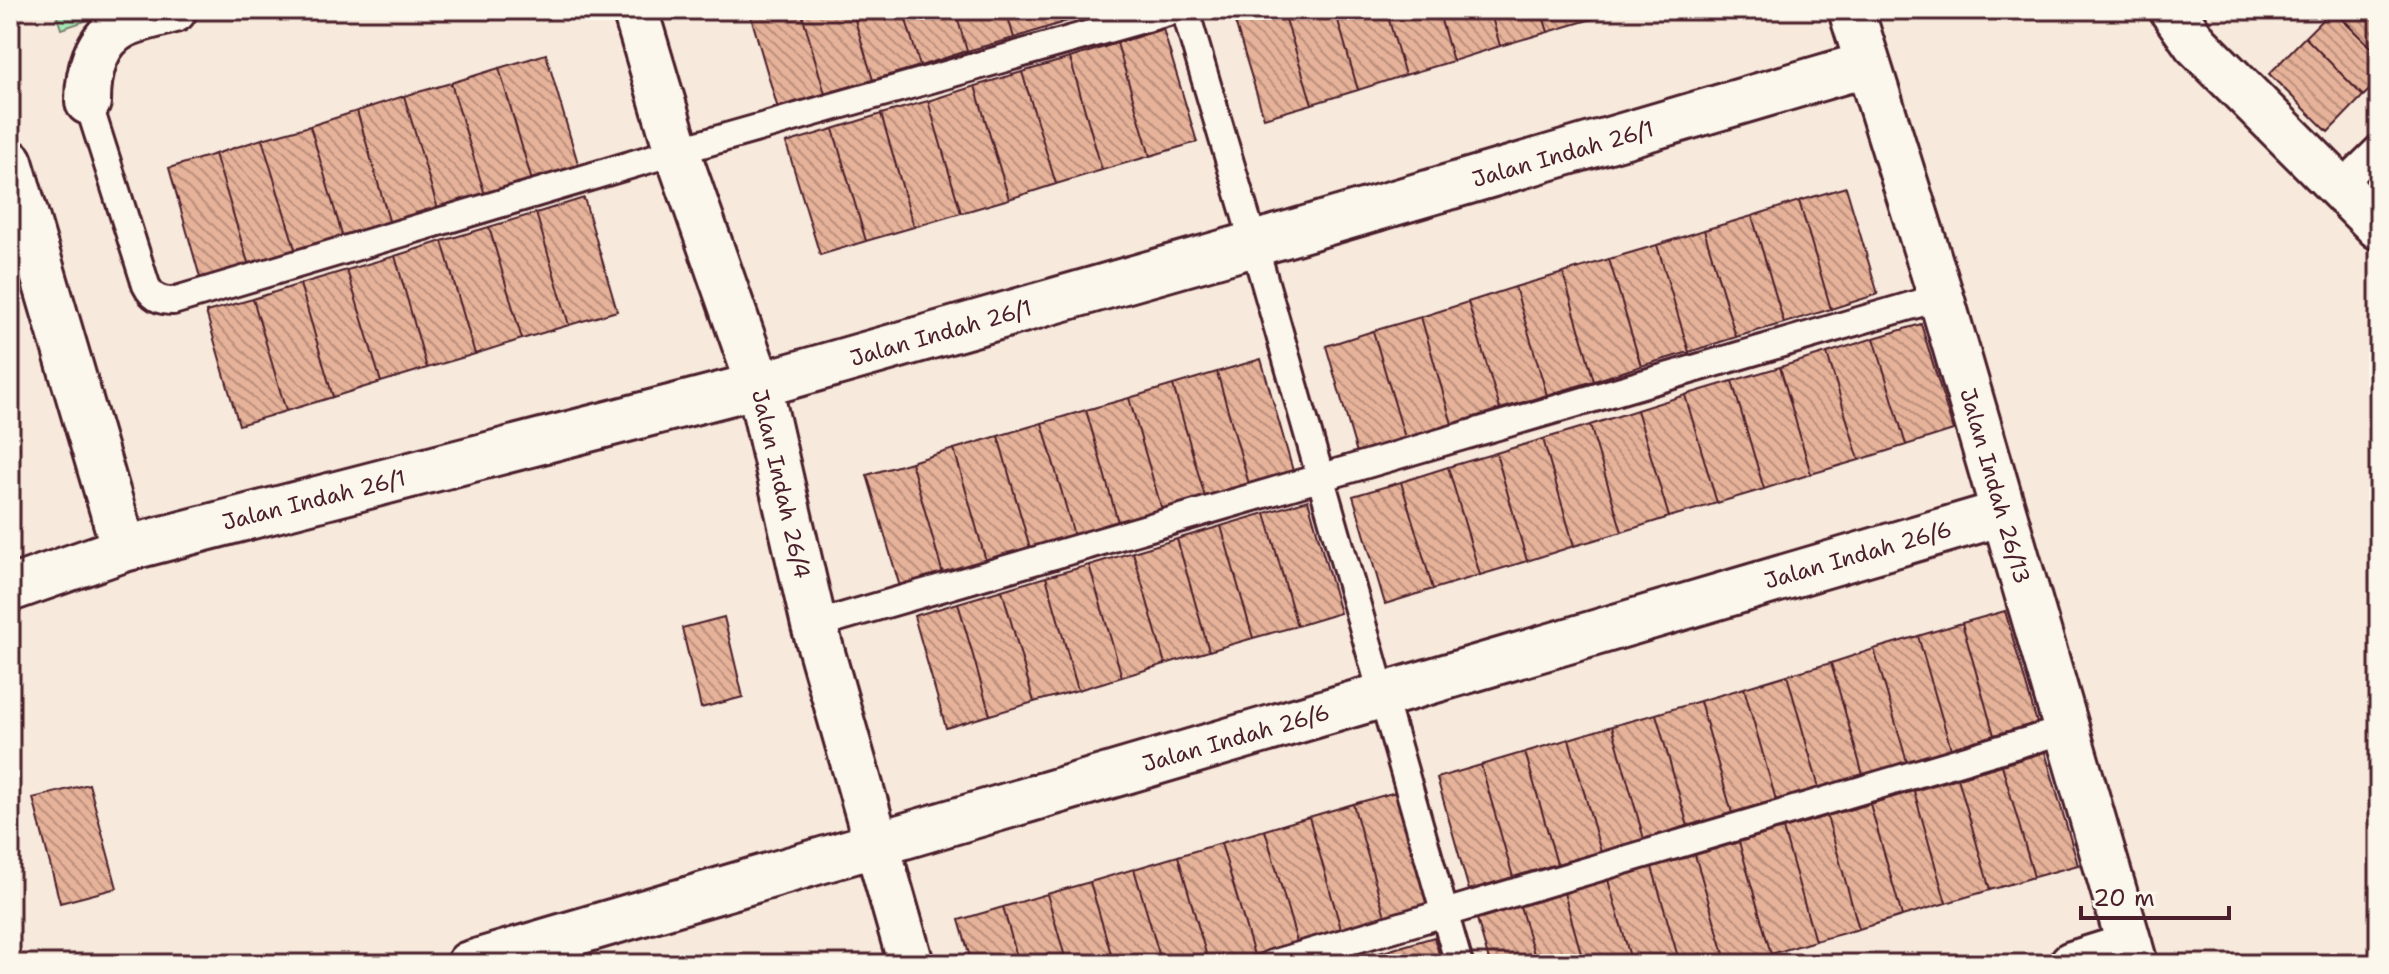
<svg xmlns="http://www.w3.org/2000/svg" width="2389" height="974" viewBox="0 0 2389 974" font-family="'Shantell Sans',sans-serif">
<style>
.grass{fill:url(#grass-tufts);stroke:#788470;stroke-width:2}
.building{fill:url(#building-back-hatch);stroke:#4a1f2b;stroke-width:2}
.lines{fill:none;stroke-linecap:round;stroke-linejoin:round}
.lane-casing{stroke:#4a1f2b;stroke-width:32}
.street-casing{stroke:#4a1f2b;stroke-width:50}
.lane{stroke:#fbf7ec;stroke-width:26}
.street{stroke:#fbf7ec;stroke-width:44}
.labels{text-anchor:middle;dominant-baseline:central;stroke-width:6;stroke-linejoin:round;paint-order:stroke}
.street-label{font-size:22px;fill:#4a1f2b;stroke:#fbf7ec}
</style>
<defs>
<pattern id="grass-tufts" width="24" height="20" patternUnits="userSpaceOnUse" patternTransform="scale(2)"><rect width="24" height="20" fill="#a5eab6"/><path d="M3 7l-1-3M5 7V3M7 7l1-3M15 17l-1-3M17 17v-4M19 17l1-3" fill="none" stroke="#90c89d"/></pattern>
<pattern id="building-back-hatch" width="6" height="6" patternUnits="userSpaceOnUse" patternTransform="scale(2)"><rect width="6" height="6" fill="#e6b299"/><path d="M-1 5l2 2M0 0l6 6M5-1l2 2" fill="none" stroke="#bc907d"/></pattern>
</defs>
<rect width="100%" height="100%" fill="#f7e9db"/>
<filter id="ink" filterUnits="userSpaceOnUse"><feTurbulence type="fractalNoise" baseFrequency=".0125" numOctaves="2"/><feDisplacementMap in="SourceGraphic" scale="16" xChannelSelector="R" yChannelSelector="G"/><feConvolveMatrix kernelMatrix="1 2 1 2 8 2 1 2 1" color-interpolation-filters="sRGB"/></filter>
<g filter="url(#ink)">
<!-- grass -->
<path class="grass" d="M55 10H118L61 29Z"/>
<!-- building -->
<path class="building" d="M749 10H801L825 94 778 109Z
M801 10H852L873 80 825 94Z
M852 10H903L920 66 873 80Z
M903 10H955L967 51 920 66Z
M955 10H1006L1014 38 967 51Z
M1006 10H1057L1061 23 1014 38Z
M1057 10H1104L1061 23Z
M1237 10H1283L1312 104 1264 118 1232 12Z
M1283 10H1335L1358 90 1312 104Z
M1335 10H1386L1405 75 1358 90Z
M1386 10H1438L1453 61 1405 75Z
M1438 10H1490L1500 46 1453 61Z
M1490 10H1541L1548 32 1500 46Z
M1541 10H1593L1595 18 1548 32Z
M1593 10H1620L1595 18Z
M2332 10 2379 55V81L2363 96 2305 37Z
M2334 10H2379V55Z
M1163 29 1197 142 1150 156 1117 43Z
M2305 37 2363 96 2328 132 2269 74Z
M1117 43 1150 156 1102 170 1070 58Z
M546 54 579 167 532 181 499 68Z
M1070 58 1102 170 1056 184 1022 72Z
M499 68 532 181 485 195 451 83Z
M1022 72 1056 184 1009 199 975 86Z
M451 83 485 195 438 209 404 96Z
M975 86 1009 199 961 213 928 101Z
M404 96 438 209 390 224 357 111Z
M928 101 961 213 914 227 881 114Z
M357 111 390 224 343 238 310 126Z
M881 114 914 227 866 241 833 129Z
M310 126 343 238 296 252 262 139Z
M833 129 866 241 820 255 786 143Z
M262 139 296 252 249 266 215 154Z
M215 154 249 266 201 281 169 168Z
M1846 187 1878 294 1831 309 1799 201Z
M584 198 617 311 569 325 536 213Z
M1799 201 1831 309 1784 323 1752 216Z
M536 213 569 325 522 339 489 227Z
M1752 216 1784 323 1736 337 1704 230Z
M489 227 522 339 475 354 442 241Z
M1704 230 1736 337 1689 352 1657 245Z
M442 241 475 354 427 368 395 256Z
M1657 245 1689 352 1641 366 1609 259Z
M395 256 427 368 381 382 347 270Z
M1609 259 1641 366 1594 381 1563 273Z
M347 270 381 382 333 397 300 284Z
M1563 273 1594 381 1547 395 1515 287Z
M300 284 333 397 286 411 253 299Z
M1515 287 1547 395 1500 409 1468 302Z
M253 299 286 411 239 425 206 312Z
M1468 302 1500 409 1452 424 1421 317Z
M1421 317 1452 424 1405 438 1373 331Z
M1921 324 1953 430 1906 445 1874 338Z
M1373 331 1405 438 1357 453 1326 346Z
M1874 338 1906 445 1859 460 1827 353Z
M1827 353 1859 460 1811 474 1780 367Z
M1261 359 1293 471 1249 484 1217 372Z
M1780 367 1811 474 1764 489 1732 381Z
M1217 372 1249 484 1205 497 1173 385Z
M1732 381 1764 489 1717 503 1685 395Z
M1173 385 1205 497 1162 510 1129 398Z
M1685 395 1717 503 1669 517 1637 410Z
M1129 398 1162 510 1118 522 1086 410Z
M1086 410 1118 522 1074 535 1042 423Z
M1637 410 1669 517 1622 532 1590 425Z
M10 421 19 449 10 452Z
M1042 423 1074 535 1030 548 998 436Z
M1590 425 1622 532 1574 546 1543 439Z
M998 436 1030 548 986 561 954 449Z
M1543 439 1574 546 1527 561 1496 453Z
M954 449 986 561 943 574 911 462Z
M1496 453 1527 561 1480 575 1448 467Z
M911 462 943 574 900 587 867 475Z
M1448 467 1480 575 1433 589 1401 482Z
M1401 482 1433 589 1385 604 1353 496Z
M1308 500 1340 613 1297 626 1265 513Z
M1265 513 1297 626 1253 638 1221 526Z
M1221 526 1253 638 1209 651 1177 539Z
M1177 539 1209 651 1165 664 1133 552Z
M1133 552 1165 664 1122 677 1089 565Z
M1089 565 1122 677 1078 690 1046 577Z
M1046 577 1078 690 1034 702 1002 590Z
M1002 590 1034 702 990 715 958 603Z
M958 603 990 715 946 728 914 616Z
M2005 611 2037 723 1994 735 1962 623Z
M724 617 743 697 701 708 682 628Z
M1962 623 1994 735 1951 749 1918 636Z
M1918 636 1951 749 1907 762 1874 649Z
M1874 649 1907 762 1863 775 1831 663Z
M1831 663 1863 775 1819 788 1787 675Z
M1787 675 1819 788 1776 800 1744 688Z
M1744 688 1776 800 1732 813 1700 701Z
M1700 701 1732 813 1688 826 1656 714Z
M1656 714 1688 826 1644 839 1612 726Z
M1612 726 1644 839 1601 852 1569 739Z
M1569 739 1601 852 1557 864 1525 752Z
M1525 752 1557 864 1513 877 1481 765Z
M2045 752 2078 865 2034 877 2002 765Z
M1481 765 1513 877 1469 890 1437 778Z
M2002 765 2034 877 1990 890 1958 778Z
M1958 778 1990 890 1946 903 1914 791Z
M89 784 117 888 60 903 33 798Z
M1914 791 1946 903 1902 916 1870 804Z
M1396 792 1429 904 1385 916 1353 804Z
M1353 804 1385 916 1341 929 1309 817Z
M1870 804 1902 916 1859 929 1827 816Z
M1827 816 1859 929 1815 941 1783 829Z
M1309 817 1341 929 1297 942 1265 830Z
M1783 829 1815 941 1771 954 1739 842Z
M1265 830 1297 942 1254 955 1221 843Z
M1739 842 1771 954 1738 964H1727L1695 855Z
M1221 843 1254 955 1223 964H1209L1178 856Z
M1695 855 1727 964H1680L1652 867Z
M1178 856 1209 964H1162L1134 869Z
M1652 867 1680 964H1632L1608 880Z
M1134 869 1162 964H1114L1090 882Z
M1608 880 1632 964H1584L1564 893Z
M1090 882 1114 964H1067L1047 894Z
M1564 893 1584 964H1537L1520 906Z
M1047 894 1067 964H1019L1003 907Z
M1520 906 1537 964H1490L1477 919Z
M1003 907 1019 964H972L959 920Z
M1434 937 1442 964H1395L1390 950Z
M1390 950 1395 964H1348L1347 962Z"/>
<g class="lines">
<!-- lane casing -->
<g class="lane-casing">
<path id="lane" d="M1185 10 1254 244 1459 964
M88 102 146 285C152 297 159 301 173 301L677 151 1175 10
M2339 187 2379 148
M814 625 1941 297
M1272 964 2065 730"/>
</g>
<!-- street casing -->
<g class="street-casing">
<path id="street" d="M635 10 677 151 759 385 814 625 911 964
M1851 10 1941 297 2135 964
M2172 10 2196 44 2379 227
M88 102C88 73 95 39 124 25 139 18 158 15 174 10
M10 162 124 549
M10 589 124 549 759 385 1254 244 1868 64
M469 964 2003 513
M2072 964 2130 946"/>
</g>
<!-- lane -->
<use href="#lane" class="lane"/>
<!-- street -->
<use href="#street" class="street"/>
</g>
</g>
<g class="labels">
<!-- street labels -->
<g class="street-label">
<text transform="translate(1563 154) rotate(-16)">Jalan Indah 26/1</text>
<text transform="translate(941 333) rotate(-16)">Jalan Indah 26/1</text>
<text transform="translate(781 484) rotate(77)">Jalan Indah 26/4</text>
<text transform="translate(1995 486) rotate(74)">Jalan Indah 26/13</text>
<text transform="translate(314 500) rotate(-14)">Jalan Indah 26/1</text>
<text transform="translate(1858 555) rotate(-16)">Jalan Indah 26/6</text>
<text transform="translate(1236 738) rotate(-16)">Jalan Indah 26/6</text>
</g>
</g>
<!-- margin -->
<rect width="2389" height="974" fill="none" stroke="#fbf7ec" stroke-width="40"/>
<rect x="20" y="20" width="2349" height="934" fill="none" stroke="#4a1f2b" stroke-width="3" filter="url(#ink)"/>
<!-- scale -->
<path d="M2081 906v12h148v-12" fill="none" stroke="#4a1f2b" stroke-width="4"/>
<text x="2093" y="906" font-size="24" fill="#4a1f2b" stroke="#fbf7ec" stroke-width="6" paint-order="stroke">20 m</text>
</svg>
